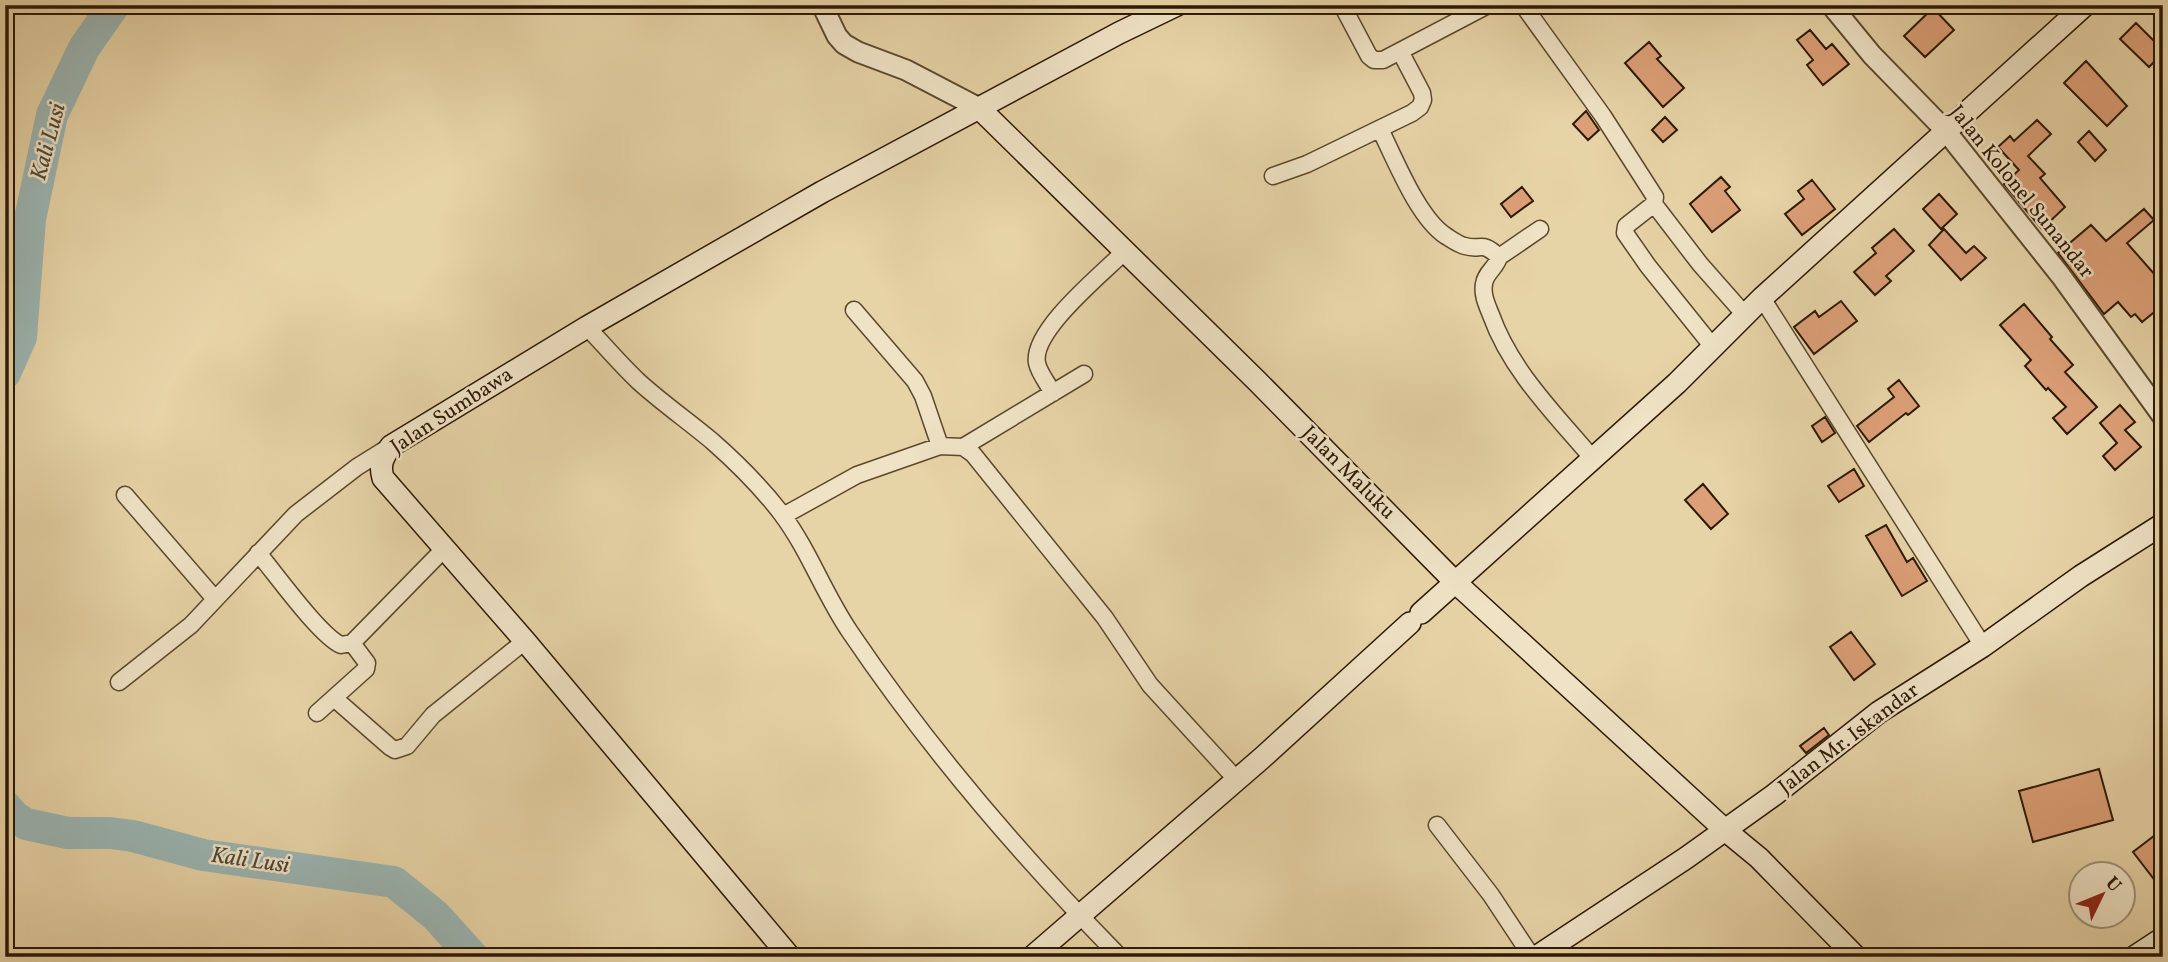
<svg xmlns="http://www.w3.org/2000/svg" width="2168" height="962" viewBox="0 0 2168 962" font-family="Vollkorn,serif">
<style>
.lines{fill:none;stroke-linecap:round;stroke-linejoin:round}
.river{stroke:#9bb5b2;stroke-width:32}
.building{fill:#dc9f77;stroke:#2d1905;stroke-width:2}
.minor-casing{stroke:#5b482d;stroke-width:19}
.tertiary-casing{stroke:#5b482d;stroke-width:23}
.secondary-casing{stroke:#2d1905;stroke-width:24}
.minor{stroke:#efe2c5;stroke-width:16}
.tertiary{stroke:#efe2c5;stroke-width:19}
.secondary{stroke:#efe2c5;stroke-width:21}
.labels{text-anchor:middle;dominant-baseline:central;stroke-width:5;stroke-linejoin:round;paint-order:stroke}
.street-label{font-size:21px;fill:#2d1905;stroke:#efe2c5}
.water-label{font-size:23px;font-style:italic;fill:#4e4839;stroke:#efe2c5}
</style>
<rect width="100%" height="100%" fill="#e6d3a6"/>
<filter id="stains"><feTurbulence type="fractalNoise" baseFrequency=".00286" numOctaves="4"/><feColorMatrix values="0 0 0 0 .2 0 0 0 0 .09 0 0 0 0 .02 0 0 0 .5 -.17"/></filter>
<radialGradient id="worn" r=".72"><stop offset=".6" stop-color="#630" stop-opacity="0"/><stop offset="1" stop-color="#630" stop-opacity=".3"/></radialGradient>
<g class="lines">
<!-- river -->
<path class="river" d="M5 373 21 337 30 219 52 115 84 48 114 5
M5 806 15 817 26 824 68 833H110L133 836 203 855 394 882 436 916 473 957"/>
</g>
<!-- building -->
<path class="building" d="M1933 8 1954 30 1925 57 1904 36Z
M2136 23 2163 50V53L2149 67 2120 39Z
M1810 30 1826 49 1832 44 1849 64 1823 85 1807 65 1813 60 1797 40Z
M1649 42 1661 56 1657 59 1684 88 1663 107 1625 63Z
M2086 61 2127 106 2107 126 2064 83Z
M1586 111 1599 130 1588 140 1573 124Z
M1665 117 1677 130 1663 142 1652 130Z
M2037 120 2051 134 2028 156 2045 174 2040 178 2065 207 2042 229 2004 184 2019 170 1998 147 2010 136 2014 141Z
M2089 131 2106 150 2095 161 2078 142Z
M1721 177 1730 187 1725 191 1740 210 1712 232 1690 204Z
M1812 180 1835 209 1802 235 1785 214 1804 199 1798 191Z
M1522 187 1533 201 1511 217 1501 204Z
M1939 194 1957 214 1941 229 1923 209Z
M2144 209 2154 220 2127 243 2163 284V305L2142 322 2135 314 2131 317 2118 302 2104 314 2058 253 2091 225 2106 241Z
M1894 229 1914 251 1886 276 1891 281 1875 295 1854 272 1876 253 1872 248Z
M1944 229 1966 253 1974 246 1986 258 1961 280 1929 245Z
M1841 301 1857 321 1814 354 1794 327 1815 311 1819 317Z
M2024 304 2052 337 2050 339 2073 365 2065 372 2097 407 2067 434 2053 418 2066 407 2048 388 2046 390 2025 366 2031 360 2000 325Z
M1899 380 1919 406 1908 415 1906 413 1869 442 1857 426 1894 397 1888 389Z
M2120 405 2135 422 2125 430 2141 447 2115 470 2103 456 2117 443 2100 423Z
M1825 417 1835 433 1822 442 1812 426Z
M1854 469 1864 486 1839 502 1828 486Z
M1703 484 1728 514 1711 529 1685 500Z
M1886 525 1907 562 1913 558 1927 581 1902 596 1866 536Z
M1851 632 1875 664 1854 680 1830 647Z
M1824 728 1829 735 1806 753 1800 746Z
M2099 769 2113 820 2033 842 2019 791Z
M2163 829V891L2133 852Z"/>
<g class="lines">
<!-- minor casing -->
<g class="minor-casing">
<path id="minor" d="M1342 5 1369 56 1374 60H1383L1488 5
M1523 5 1603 116 1655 197 1654 204 1626 226 1625 233 1648 266 1713 347
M1380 129C1395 159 1418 218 1446 236 1451 239 1459 245 1465 246 1482 251 1481 240 1499 257
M1273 176 1307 164 1412 113 1420 107 1423 100 1422 93 1400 51
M1654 204 1700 264 1745 315
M1540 229 1499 257C1497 267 1485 273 1484 284 1482 295 1487 305 1491 315 1511 371 1555 414 1593 459
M1762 298 1983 646
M854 310 915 381 923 396 940 446
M587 327C604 345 620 364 638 381 661 402 688 421 712 441 737 463 761 487 781 513 809 550 824 594 850 632 929 749 1021 856 1120 957
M1053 393C1048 384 1039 373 1037 363 1031 331 1102 274 1124 252
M963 447 1084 374
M125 495 215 599
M783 516 857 475 940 446 963 447 973 454 1105 618 1150 685 1236 779
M258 553C275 573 320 636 341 645L352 643 445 548
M119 682 191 625 296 514 357 467 389 447
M334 698 390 747 395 750 407 746 433 715 525 641
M317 713 366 669 367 663 352 643
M1437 825 1491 895 1532 957"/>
</g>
<!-- tertiary casing -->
<g class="tertiary-casing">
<path id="tertiary" d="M822 5 837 36 844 44 858 52 906 70 979 108
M1831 5 1872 55 1945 130 2061 276 2163 417"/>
</g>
<!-- secondary casing -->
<g class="secondary-casing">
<path id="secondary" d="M979 108 1257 381 1455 582 1725 830 1759 858 1856 957
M1421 613 1677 383 1762 298 2085 5
M790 957 525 641 383 478C379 464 383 457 391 446L587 327 822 192 1119 33 1177 5
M1032 957 1262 758 1410 623
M1536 957 1686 858 1774 795 1879 712 1983 646 2081 576 2163 524
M2134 957 2163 938"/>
</g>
<!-- minor -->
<use href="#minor" class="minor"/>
<!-- tertiary -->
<use href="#tertiary" class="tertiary"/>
<!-- secondary -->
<use href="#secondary" class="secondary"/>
</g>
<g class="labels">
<!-- street labels -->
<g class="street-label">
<text transform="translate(2021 192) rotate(51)">Jalan Kolonel Sunandar</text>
<text transform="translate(452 411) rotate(-33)">Jalan Sumbawa</text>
<text transform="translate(1348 473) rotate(45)">Jalan Maluku</text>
<text transform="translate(1849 739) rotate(-37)">Jalan Mr. Iskandar</text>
</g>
<!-- water labels -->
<g class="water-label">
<text transform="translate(49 142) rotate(-75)">Kali Lusi</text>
<text transform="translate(250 861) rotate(8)">Kali Lusi</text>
</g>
</g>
<!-- margin -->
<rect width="2168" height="962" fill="none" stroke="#e6d3a6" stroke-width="28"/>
<rect x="7" y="7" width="2154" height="948" fill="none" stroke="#2d1905" stroke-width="3.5"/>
<rect x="14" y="14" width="2140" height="934" fill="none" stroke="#2d1905" stroke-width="2"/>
<!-- north arrow -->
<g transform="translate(2102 895) rotate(47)"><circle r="33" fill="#efe2c5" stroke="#a19278" stroke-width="2"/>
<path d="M0-5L12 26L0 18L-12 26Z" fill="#8f2418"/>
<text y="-10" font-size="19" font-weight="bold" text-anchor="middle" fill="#2d1905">U</text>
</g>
<rect width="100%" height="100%" filter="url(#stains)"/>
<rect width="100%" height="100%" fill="url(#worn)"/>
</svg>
